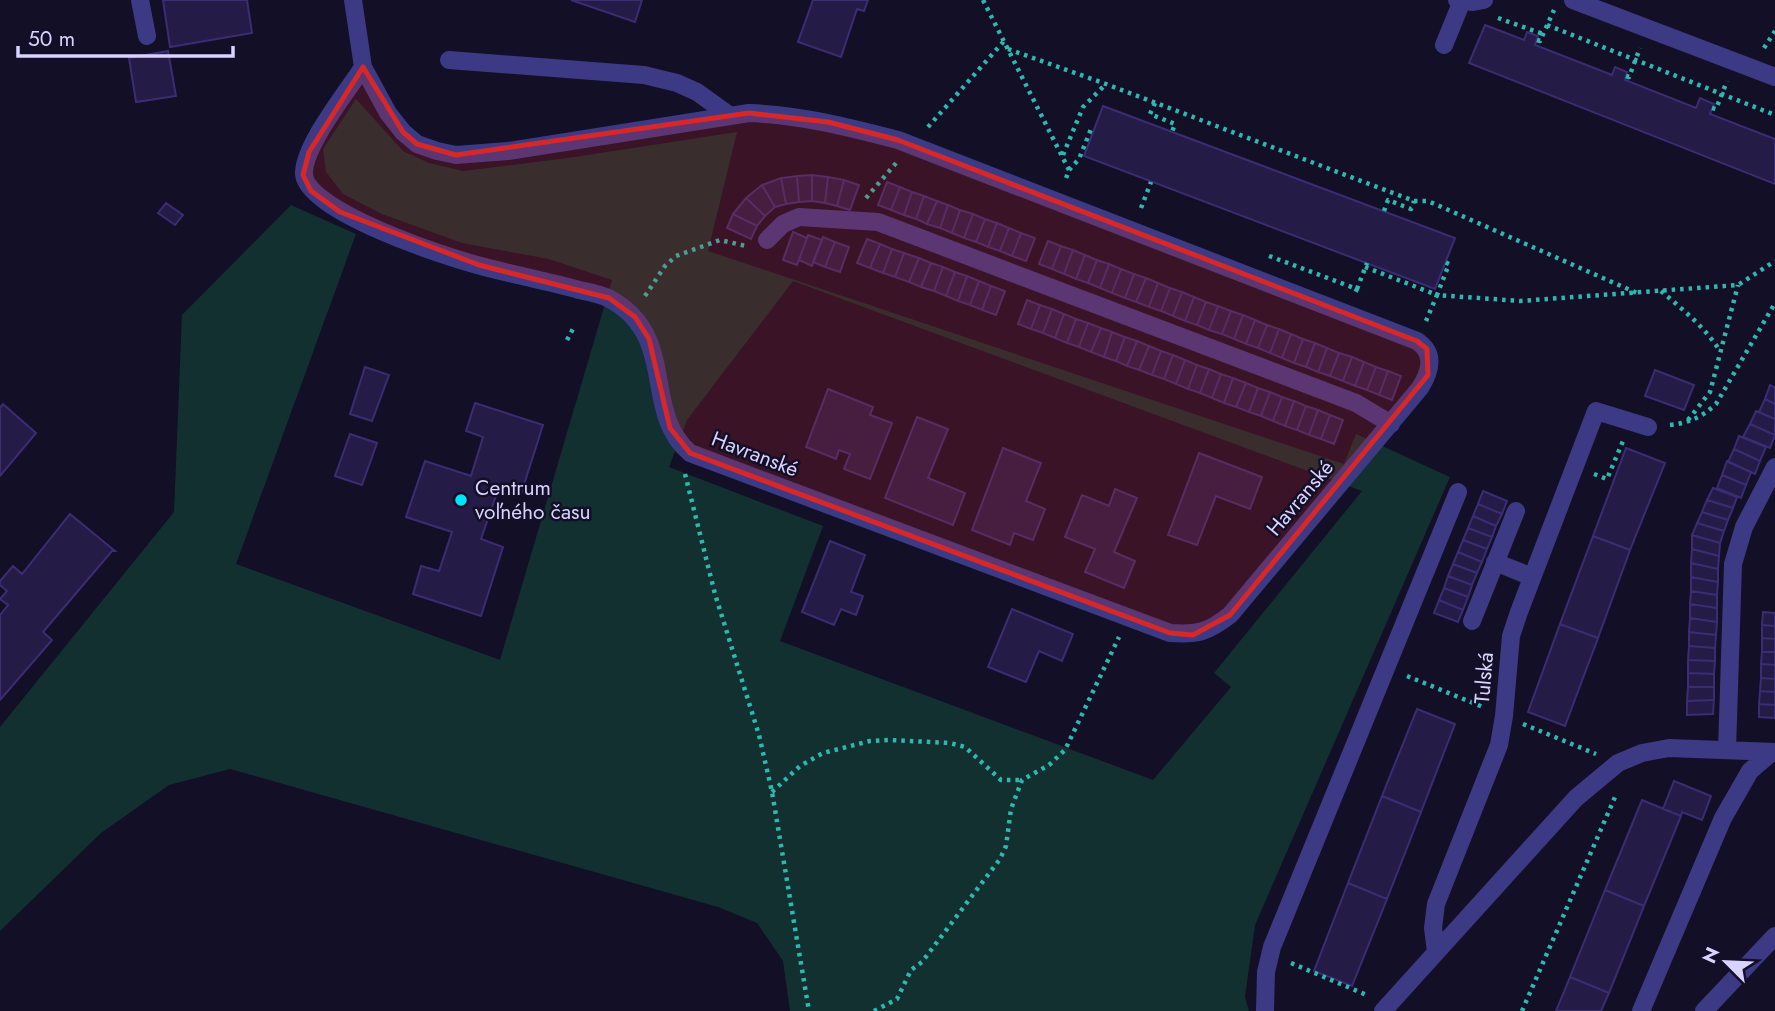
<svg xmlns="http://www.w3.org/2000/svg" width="1775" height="1011" viewBox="0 0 1775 1011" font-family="Jost,sans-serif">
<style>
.green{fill:#12302f;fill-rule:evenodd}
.building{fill:#241b47;stroke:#3b2d73;stroke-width:2}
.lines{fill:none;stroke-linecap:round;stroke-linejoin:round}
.path{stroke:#2fb8b0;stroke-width:4.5;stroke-dasharray:3.5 5;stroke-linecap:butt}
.minor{stroke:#3d3a85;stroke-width:18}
.marked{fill:#d62828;fill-opacity:0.2;stroke:#d62828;stroke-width:5;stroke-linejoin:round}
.poi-dot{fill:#00e5ff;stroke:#130f26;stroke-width:2.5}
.labels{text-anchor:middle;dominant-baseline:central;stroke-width:5;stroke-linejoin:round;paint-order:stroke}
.street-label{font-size:21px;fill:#d9d4ff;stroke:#130f26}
.poi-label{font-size:21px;fill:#d9d4ff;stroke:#130f26;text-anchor:start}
</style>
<rect width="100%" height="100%" fill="#130f26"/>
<!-- green -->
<path class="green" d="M356 99 403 151 429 163 463 171 575 157 737 132 708 251 1344 464 1356 434 1450 477 1255 925 1245 997 1249 1011H790L783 961 757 923 718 907 230 769 169 785 101 833 0 931V727L174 512 182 315 291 205 356 234 236 564 500 660 612 280 549 259 462 243 382 214 343 194 326 172 323 149ZM793 281 1362 491 1214 673 1231 687 1153 780 780 641 823 526 669 467 687 420Z"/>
<!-- building -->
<path class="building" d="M163 0H247L252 33 170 47Z
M571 0H642L635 22Z
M813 0H868L864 11 857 9 841 57 798 42Z
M1485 25 1524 40 1527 32 1538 36 1535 45 1612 75 1615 67 1627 72 1625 80 1696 108 1700 98 1714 104 1710 114 1775 139V184L1469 63Z
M168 51 176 96 136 102 129 58Z
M1103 106 1455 238 1435 289 1084 156Z
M812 175V201L799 202 797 176Z
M812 175 828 177 825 203 812 201Z
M797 176 799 202 786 204 781 178Z
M828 177 844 180 837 206 825 203Z
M781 178 786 204 775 207 762 185Z
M844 180 859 185 850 210 837 206Z
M887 182 900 187 891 210 878 205Z
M762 185 775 207 765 216 746 198Z
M900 187 912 192 904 215 891 210Z
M912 192 924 196 916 219 904 215Z
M924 196 937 201 927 224 916 219Z
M746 198 765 216 757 226 733 214Z
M937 201 948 205 940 228 927 224Z
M166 203 183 215 175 225 158 213Z
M948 205 960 210 952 233 940 228Z
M960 210 973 214 964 238 952 233Z
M733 214 757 226 751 239 727 228Z
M973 214 985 219 976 242 964 238Z
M985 219 997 223 988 247 976 242Z
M997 223 1009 228 1000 251 988 247Z
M1009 228 1021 233 1012 256 1000 251Z
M793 232 807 238 797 265 783 260Z
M1021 233 1035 238 1026 261 1012 256Z
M808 235 822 240 812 266 799 260Z
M823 237 835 242 825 267 813 262Z
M867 239 880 244 870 268 857 263Z
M1048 241 1061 246 1052 269 1039 264Z
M835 242 849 247 840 272 825 267Z
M880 244 892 249 883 273 870 268Z
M1061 246 1073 250 1064 274 1052 269Z
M892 249 904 253 895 277 883 273Z
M1073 250 1085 255 1076 279 1064 274Z
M904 253 919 258 909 282 895 277Z
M1085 255 1097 260 1088 283 1076 279Z
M919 258 931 263 921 287 909 282Z
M1097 260 1109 264 1100 288 1088 283Z
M931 263 943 267 934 291 921 287Z
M1109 264 1121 269 1112 293 1100 288Z
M943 267 955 272 946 296 934 291Z
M1121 269 1134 274 1125 298 1112 293Z
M955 272 967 276 958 301 946 296Z
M1134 274 1146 278 1136 302 1125 298Z
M967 276 979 281 970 305 958 301Z
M1146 278 1158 283 1149 307 1136 302Z
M979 281 991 286 982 310 970 305Z
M1158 283 1170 288 1161 311 1149 307Z
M991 286 1005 291 996 315 982 310Z
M1170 288 1182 292 1173 316 1161 311Z
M1182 292 1194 297 1185 321 1173 316Z
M1194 297 1206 302 1197 325 1185 321Z
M1027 300 1040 305 1031 329 1018 324Z
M1206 302 1218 306 1209 330 1197 325Z
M1040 305 1052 309 1043 333 1031 329Z
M1218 306 1231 311 1222 334 1209 330Z
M1052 309 1064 314 1055 338 1043 333Z
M1231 311 1243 315 1234 339 1222 334Z
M1064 314 1076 319 1067 343 1055 338Z
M1243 315 1255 320 1246 344 1234 339Z
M1076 319 1088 323 1079 347 1067 343Z
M1255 320 1267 325 1258 348 1246 344Z
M1088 323 1101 328 1091 352 1079 347Z
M1267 325 1279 329 1270 353 1258 348Z
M1101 328 1112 332 1104 357 1091 352Z
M1279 329 1291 334 1282 358 1270 353Z
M1112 332 1125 337 1116 361 1104 357Z
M1291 334 1303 339 1294 363 1282 358Z
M1125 337 1137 341 1127 366 1116 361Z
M1303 339 1315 343 1306 367 1294 363Z
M1137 341 1149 346 1139 370 1127 366Z
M1315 343 1327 348 1318 372 1306 367Z
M1149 346 1161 351 1152 375 1139 370Z
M1327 348 1339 353 1330 376 1318 372Z
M1161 351 1173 355 1164 379 1152 375Z
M1339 353 1352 357 1343 381 1330 376Z
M1173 355 1185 360 1176 384 1164 379Z
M1352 357 1364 362 1355 386 1343 381Z
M1185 360 1197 365 1188 389 1176 384Z
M1364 362 1376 367 1367 390 1355 386Z
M1197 365 1209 369 1200 393 1188 389Z
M365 367 389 375 372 421 350 414Z
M1376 367 1388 371 1379 395 1367 390Z
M1209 369 1221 374 1212 398 1200 393Z
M1655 370 1694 385 1684 410 1645 396Z
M1388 371 1401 376 1392 400 1379 395Z
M1221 374 1233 378 1224 403 1212 398Z
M1233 378 1246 383 1236 407 1224 403Z
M1246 383 1258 388 1249 412 1236 407Z
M1770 385 1775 388V404L1765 399Z
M1258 388 1270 392 1261 416 1249 412Z
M828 389 873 407 870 415 892 423 870 479 844 469 850 454 839 450 836 459 806 447Z
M1270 392 1282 397 1273 421 1261 416Z
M1282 397 1294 401 1285 426 1273 421Z
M1765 399 1775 404V419L1759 412Z
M1294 401 1306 406 1297 430 1285 426Z
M475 403 543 425 521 494 499 487 481 539 503 547 481 616 413 594 421 566 439 571 452 532 406 517 425 461 471 476 483 437 466 431Z
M3 404 36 433 0 476V408Z
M1306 406 1318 410 1309 435 1297 430Z
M1318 410 1330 415 1321 439 1309 435Z
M1756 411 1775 419V435L1750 424Z
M1330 415 1343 420 1334 444 1321 439Z
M917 417 948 429 928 478 965 493 953 525 885 498Z
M1750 424 1775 435 1770 448 1743 437Z
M350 434 377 443 362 485 335 476Z
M1739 436 1766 447 1760 461 1734 449Z
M1003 448 1041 463 1026 501 1045 509 1033 540 1014 533 1010 545 972 530Z
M1626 448 1665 463 1630 550 1593 536Z
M1734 449 1760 461 1755 474 1728 462Z
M1199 453 1262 477 1250 509 1216 496 1197 545 1168 535Z
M1727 461 1751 472 1746 485 1722 475Z
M1722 475 1746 485 1741 498 1717 488Z
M1713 488 1737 497 1733 508 1707 500Z
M1115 489 1137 498 1114 552 1135 561 1124 588 1085 572 1095 549 1065 537 1082 495 1109 506Z
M1483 491 1507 501 1502 514 1478 504Z
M1707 500 1733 508 1728 520 1702 512Z
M1478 504 1502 514 1496 526 1473 516Z
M1702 512 1728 520 1724 531 1697 523Z
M70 514 115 551H112L43 632 52 640 0 700V615L8 605 0 599 7 591 0 585V581L13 566 22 574Z
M1473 516 1496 526 1492 537 1468 528Z
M1697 523 1724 531 1720 543 1692 535Z
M1468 528 1492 537 1487 549 1463 540Z
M1692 535 1720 543 1719 556 1692 549Z
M1593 536 1630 550 1598 638 1560 624Z
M1463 540 1487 549 1482 562 1458 552Z
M830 541 865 555 851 592 863 596 856 615 841 609 834 625 802 612Z
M1692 549 1719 556 1718 569 1691 563Z
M1458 552 1482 562 1477 573 1453 564Z
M1691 563 1718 569V582L1691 577Z
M1453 564 1477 573 1472 585 1448 576Z
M1448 576 1472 585 1468 597 1444 588Z
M1691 577 1718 582 1717 595 1691 591Z
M1444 588 1468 597 1463 610 1439 600Z
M1691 591 1717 595V608L1690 604Z
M1439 600 1463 610 1458 622 1434 613Z
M1690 604 1717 608V622L1690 618Z
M1012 609 1073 634 1062 661 1039 651 1026 682 988 667Z
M1763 612 1775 613V626L1762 625Z
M1690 618 1717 622 1716 635 1689 632Z
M1560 624 1598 638 1565 726 1528 712Z
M1762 625 1775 626V639L1762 638Z
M1689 632 1716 635 1715 648 1689 646Z
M1762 638 1775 639V652H1762Z
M1689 646 1715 648V661L1688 660Z
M1762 652H1775V665L1761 664Z
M1688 660 1715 661 1714 674 1688 673Z
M1761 664 1775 665V679L1761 678Z
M1688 673 1714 674V687H1688Z
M1761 678 1775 679V692L1760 691Z
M1688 687H1714V700L1687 701Z
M1760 691 1775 692V705L1759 704Z
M1714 700 1713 714 1687 715V701Z
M1759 704 1775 705V718L1759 717Z
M1417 709 1455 724 1421 812 1382 796Z
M1674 781 1711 796 1702 820 1682 812 1681 816 1663 809Z
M1382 796 1421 812 1387 899 1348 883Z
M1642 800 1681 816 1644 906 1605 890Z
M1348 883 1387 899 1352 986 1314 971Z
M1605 890 1644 906 1609 993 1570 977Z
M1570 977 1609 993 1601 1011H1556Z"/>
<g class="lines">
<!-- path -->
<path class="path" d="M983 0 1069 170 1065 181
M1498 18 1543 34
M1547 25 1775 115
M1537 40 1540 41 1554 10
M1764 48 1775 31
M1008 49 1106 84 1414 201H1428L1637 293
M1626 76 1629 77 1640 48
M1155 103 1150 114 1175 124 1172 132
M1712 108 1716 109 1727 81
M928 127 1004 41
M1063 155 1083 107 1106 84
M1069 170 1079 159 1091 129 1094 130
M866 198 897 162
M1141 208 1151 182
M1384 211 1388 200 1411 209 1414 201
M1269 256 1357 289 1354 295
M1365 267 1437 295 1449 264 1445 262
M1357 289 1367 263
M1661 291C1683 310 1705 327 1720 351
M645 296 665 266 676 256 720 240 746 246
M1426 321 1437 295 1520 301 1738 285 1775 261
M567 340 574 327
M1688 420 1710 392 1738 285
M1670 425C1689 423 1702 417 1716 404L1775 303
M685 474 715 594 759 735 772 792 809 1011
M1594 474 1607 479 1623 441
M1407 676 1483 707
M1523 724 1596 754
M772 792 800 766 823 753 870 741 890 740 950 743 965 747 1001 780H1022
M1291 963 1369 996
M874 1011 897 999 911 970 922 962 1000 859 1006 846 1011 809 1022 780 1049 765 1065 750 1119 637
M1522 1011 1615 797"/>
<!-- minor -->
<path class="minor" d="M140 0 147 36
M353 0 363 67 388 113 403 132 417 144 437 151 456 155 508 151 749 113C801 115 848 127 898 140L1417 341C1436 354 1430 372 1420 388L1230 615C1208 632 1198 635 1170 633L690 453C641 411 679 337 610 299 601 294 589 292 579 290 547 281 514 275 481 266 449 258 301 210 304 172 305 144 347 92 363 67
M1457 0 1473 2 1484 0
M1573 0 1775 77
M1444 45 1462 1
M449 60 644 75 677 83 697 92 729 115
M767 240 783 224 799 217 878 222 1356 403 1391 424
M1495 562 1532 577
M1472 621 1516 511
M1727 750 1733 564 1744 527 1775 467
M1436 952 1433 928 1436 904 1499 745 1504 716 1511 636 1519 612 1596 411 1648 427
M1265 1011 1266 972 1272 947 1458 492
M1383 1011 1576 798 1618 763 1642 753 1669 748 1775 752
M1641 1011 1723 818 1750 771 1772 752
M1704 1011 1775 936"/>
</g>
<!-- marked area -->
<path class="marked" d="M363 67 403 132 417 144 456 155 749 113 828 122 898 140 1417 341 1427 349 1428 375 1230 615 1193 635 1170 633 690 453 670 428 649 339 635 317 609 298 479 265 340 212 311 191 303 175 309 152Z"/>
<!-- markers -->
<circle class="poi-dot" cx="461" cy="500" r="7"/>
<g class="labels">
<!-- street labels -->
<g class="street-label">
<text transform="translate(755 454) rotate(21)">Havranské</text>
<text transform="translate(1300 498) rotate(-50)">Havranské</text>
<text transform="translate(1484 678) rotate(-85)">Tulská</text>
</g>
<!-- poi labels -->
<g class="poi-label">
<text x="475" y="488">Centrum<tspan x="475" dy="24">voľného času</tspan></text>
</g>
</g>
<!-- north arrow -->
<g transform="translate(1726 962) rotate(294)" stroke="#130f26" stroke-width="5" paint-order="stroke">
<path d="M0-5L12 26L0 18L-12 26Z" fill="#d9d4ff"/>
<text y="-10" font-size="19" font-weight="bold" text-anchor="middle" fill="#d9d4ff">N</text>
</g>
<!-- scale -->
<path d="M18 46v10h215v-10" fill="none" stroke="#d9d4ff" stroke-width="3.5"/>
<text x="28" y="46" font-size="21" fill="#d9d4ff" stroke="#130f26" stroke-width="5" paint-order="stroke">50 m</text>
</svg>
